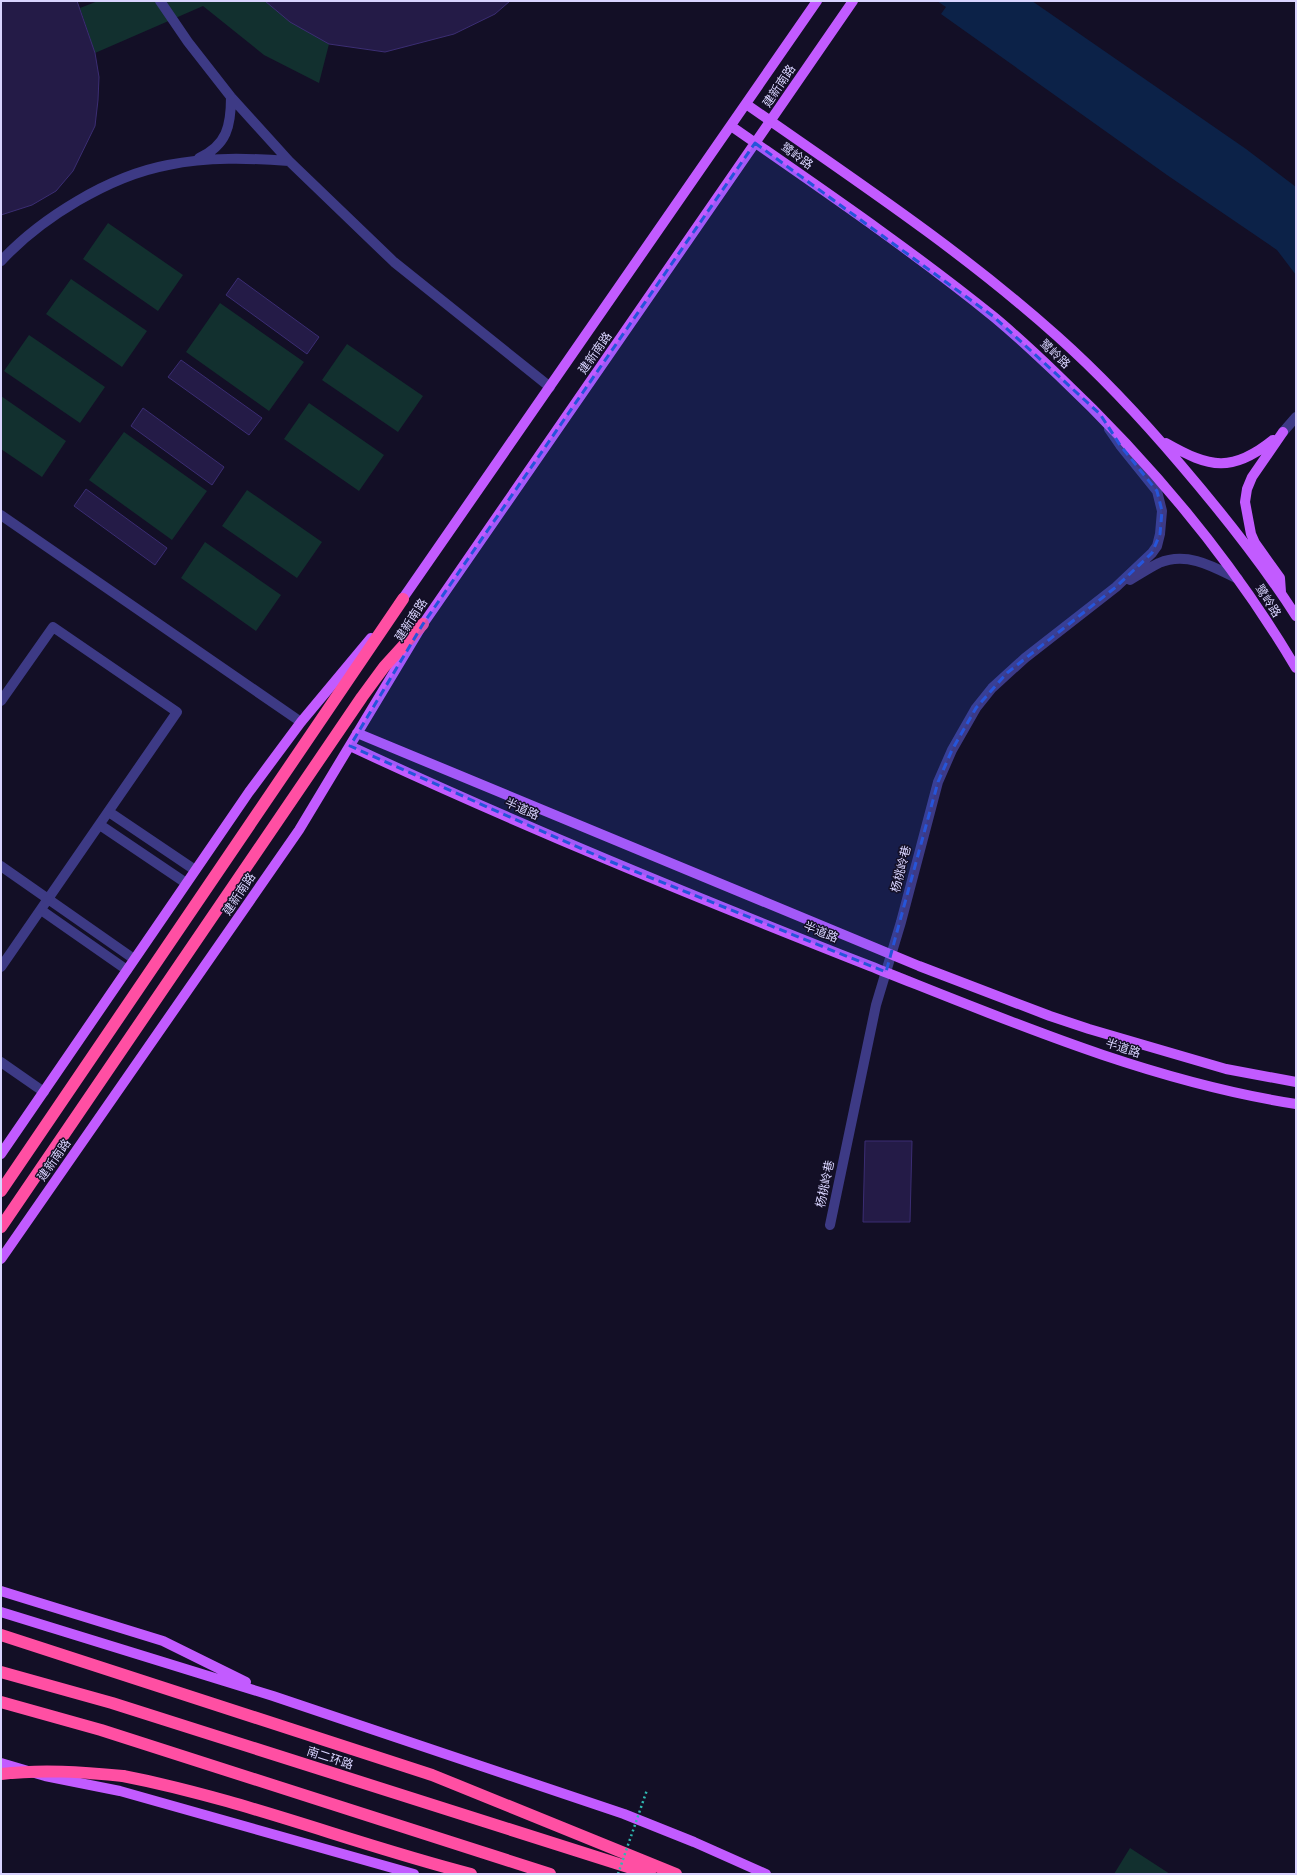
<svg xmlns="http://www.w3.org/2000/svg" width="1297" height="1875" viewBox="0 0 1297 1875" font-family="Rubik,'Noto Sans SC',sans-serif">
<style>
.green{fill:#12302f}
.water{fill:#0c2248}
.building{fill:#241b47;stroke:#3b2d73}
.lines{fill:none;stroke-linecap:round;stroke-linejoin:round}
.minor{stroke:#3d3a85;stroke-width:10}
.major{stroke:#c25bff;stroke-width:10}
.highway{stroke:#ff4fa3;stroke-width:12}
.path-bridge{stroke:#2fb8b0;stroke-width:2.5;stroke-dasharray:2 3;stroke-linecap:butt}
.highway-bridge{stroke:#ff4fa3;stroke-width:12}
.marked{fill:#2655da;fill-opacity:0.2;stroke:#2655da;stroke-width:3;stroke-dasharray:8 5;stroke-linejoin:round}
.labels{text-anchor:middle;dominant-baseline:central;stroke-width:3;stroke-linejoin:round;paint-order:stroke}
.street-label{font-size:12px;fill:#d9d4ff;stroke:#130f26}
</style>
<rect width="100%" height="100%" fill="#130f26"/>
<!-- green -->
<path class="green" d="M98 1H265L329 44 319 83 264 55 203 6 95 53 80 8Z
M108 223 183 275 158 311 83 259Z
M71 279 147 331 122 367 46 314Z
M220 303 304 362 269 411 186 352Z
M29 335 105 387 80 423 4 371Z
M347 344 423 396 398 432 322 380Z
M1 396 66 441 42 477 1 449Z
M309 403 384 455 359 491 284 439Z
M124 432 207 491 172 540 89 480Z
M247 490 322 542 297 578 222 526Z
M205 542 281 595 256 631 181 578Z
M1130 1848 1170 1874H1114Z"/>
<!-- water -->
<path class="water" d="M937 1H1032L1246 149 1296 187V275L1277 250 1167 175 941 14 946 7Z"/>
<!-- building -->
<path class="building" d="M1 1H77L95 53 99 77 98 100 95 126 73 171 56 191 32 205 1 215Z
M265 1H510L495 14 454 34 385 52 329 44 290 22Z
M238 278 319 337 307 354 226 295Z
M181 360 262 418 249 435 168 377Z
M143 408 224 467 212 485 131 426Z
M86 489 167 548 155 565 74 506Z
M865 1141H912L910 1222H863Z"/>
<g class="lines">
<!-- minor -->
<path class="minor" d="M160 1 188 42 231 97 289 161 394 262 550 387
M199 158C227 145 231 126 231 97
M1 261C41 218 109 176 168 165 208 157 248 158 289 161
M1283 432 1296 417
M1 515 301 722
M1130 580C1140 574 1149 568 1159 563 1187 551 1214 567 1238 579
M1 701 53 627 177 712 1 967
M109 812 195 870
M100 825 186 883
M1 866 134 959
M41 910 127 970
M1 1062 44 1092
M830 1225 876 1005 901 922 938 782 952 750 976 708 992 688 1025 658 1116 587 1152 553 1157 546 1160 534 1162 511 1157 491 1120 445 1109 429"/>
<!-- major -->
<path class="major" d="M746 104C852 178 961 250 1057 336 1102 376 1142 419 1181 465 1222 513 1262 563 1296 616
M731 126C820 188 910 249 994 317 1017 336 1038 356 1059 376 1151 463 1232 560 1296 668
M1166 443C1210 468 1232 473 1273 440
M1281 592 1280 578 1255 543 1251 534 1245 502 1247 489 1252 477 1283 432
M399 604 817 1
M357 733 919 966 1050 1016 1089 1029 1226 1069 1296 1082
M350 746C521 826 695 897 870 966 1009 1021 1148 1081 1296 1104
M1 1154 249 792 301 722 371 638
M1 1259 299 830 423 624 853 1
M1 1591 163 1641 246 1682
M1 1612 273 1696 624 1814 694 1842 766 1874
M1 1763 45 1776 120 1791 414 1874"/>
<!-- highway -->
<path class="highway" d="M1 1191 403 599
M1 1227 362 697 384 667 423 624
M1 1635 432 1775 676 1874
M1 1672 112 1703 650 1874
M1 1702 101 1730 550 1874
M123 1776C242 1799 354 1844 471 1874"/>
<!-- path-bridge -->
<path class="path-bridge" d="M618 1874 647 1790"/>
<!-- highway-bridge -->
<path class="highway-bridge" d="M1 1774C42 1769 82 1772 123 1776"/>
</g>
<!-- marked area -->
<path class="marked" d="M755 143 994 317 1100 414 1120 445 1157 491 1162 511 1160 534 1152 553 1116 587 1007 673 976 708 952 750 938 782 886 972 609 861 350 746 423 624Z"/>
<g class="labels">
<!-- street labels -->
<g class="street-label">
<text transform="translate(779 86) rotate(-56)">建新南路</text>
<text transform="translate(797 156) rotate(35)">鹭岭路</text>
<text transform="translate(595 353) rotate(-55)">建新南路</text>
<text transform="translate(1055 354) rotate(43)">鹭岭路</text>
<text transform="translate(1268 601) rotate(57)">鹭岭路</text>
<text transform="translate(411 620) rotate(-57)">建新南路</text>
<text transform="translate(522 809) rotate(24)">半道路</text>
<text transform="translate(901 869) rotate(-76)">杨桃岭巷</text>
<text transform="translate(239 894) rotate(-56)">建新南路</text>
<text transform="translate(821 932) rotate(22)">半道路</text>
<text transform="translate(1123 1048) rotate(18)">半道路</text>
<text transform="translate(54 1160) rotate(-55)">建新南路</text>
<text transform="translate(825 1184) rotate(-78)">杨桃岭巷</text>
<text transform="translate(330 1758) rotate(18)">南二环路</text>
</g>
</g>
<!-- border -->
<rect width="1297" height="1875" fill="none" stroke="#d9d4ff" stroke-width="4"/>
</svg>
